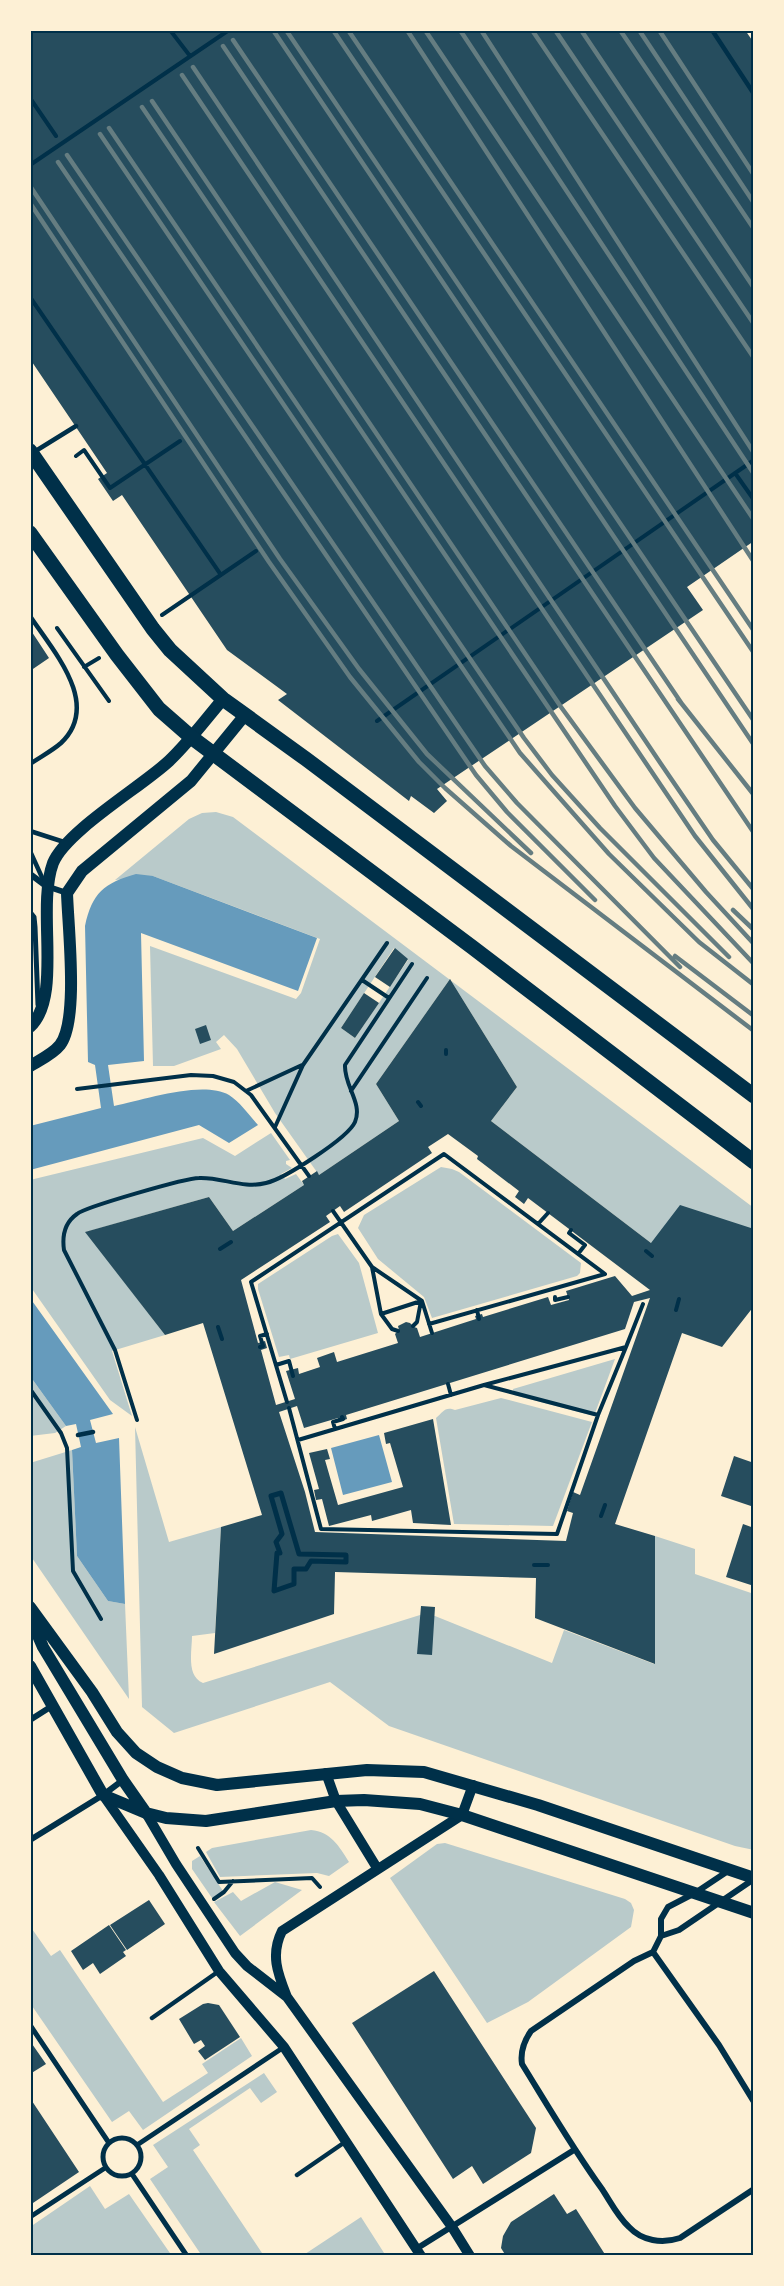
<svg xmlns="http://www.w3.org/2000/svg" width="784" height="2286" viewBox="0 0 784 2286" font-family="'Golos Text',sans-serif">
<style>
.green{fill:#b9caca;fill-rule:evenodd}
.water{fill:#669bbc}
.building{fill:#264d5e;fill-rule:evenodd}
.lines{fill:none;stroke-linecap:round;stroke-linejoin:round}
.path{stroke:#003049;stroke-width:4}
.service{stroke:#003049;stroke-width:4.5}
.pedestrian{stroke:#003049;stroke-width:5}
.minor{stroke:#003049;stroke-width:6}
.tertiary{stroke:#003049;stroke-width:10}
.secondary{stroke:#003049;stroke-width:12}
.primary{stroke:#003049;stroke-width:15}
.rail{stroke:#657d81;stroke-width:4.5}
.neatline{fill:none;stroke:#003049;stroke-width:2}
</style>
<rect width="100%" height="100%" fill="#fdf0d5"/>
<!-- green -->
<path class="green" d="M216 812 233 817 754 1208V1229L651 1243 491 1121 517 1087 450 979 376 1084 399 1121 319 1175 275 1113 237 1049 224 1035 216 1042 221 1049 174 1066H153L150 946 296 999 301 993 320 939 153 876 115 880 189 819 202 813ZM394 948 408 960 355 1038 341 1028Z
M271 1133 290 1160 286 1161V1164L292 1168 281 1174 285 1179 296 1174 304 1185 233 1231 209 1197 86 1232 165 1335 112 1351 132 1416 110 1400 30 1286V1180L203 1138 235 1156Z
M441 1167 452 1169 459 1172 581 1263 580 1273 577 1276 432 1318 424 1297 378 1259 358 1228 364 1215Z
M338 1234 359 1263 378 1333 290 1359 289 1355 279 1357 258 1289V1284L332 1236Z
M615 1359 594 1416 514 1395 513 1389Z
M30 1376 66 1426 55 1433 30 1436Z
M501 1398 592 1422 553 1526 454 1524 436 1418C443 1412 445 1406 455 1410Z
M135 1427 169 1542 221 1527 215 1633 192 1636C192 1651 186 1676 203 1683L420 1615 435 1616 552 1663 564 1630 654 1664 655 1536 695 1549V1574L754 1594V1850L735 1846 389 1726 330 1682 174 1733 142 1707Z
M72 1450 77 1556 108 1601 125 1604 129 1699 30 1555V1463Z
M311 1830C331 1832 339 1846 349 1862L329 1876 317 1873 220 1877 206 1852 212 1848Z
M445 1843 625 1899 631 1903 634 1910 631 1927 528 2002 487 2023 390 1878 437 1844Z
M200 1856 223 1891 212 1898 192 1869V1861Z
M275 1882 302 1890 240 1936 214 1902 233 1892 241 1901Z
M30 1926 51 1956 60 1950 163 2102 208 2073 202 2064 241 2038 252 2056 143 2130 129 2111 112 2122 30 2003Z
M264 2073 277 2092 261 2103 250 2088 189 2129 200 2145 193 2150 264 2256H202L150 2179 168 2167 153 2145Z
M90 2186 105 2209 129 2194 172 2256H30V2227Z
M361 2217 386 2256H302Z"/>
<!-- water -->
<path class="water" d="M136 874 153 876 317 938 298 991 141 933 144 1061 108 1065 114 1106C144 1100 202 1080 229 1095 240 1102 249 1115 258 1125L229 1143 199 1125 30 1170V1126L101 1108 95 1065 88 1062 85 926C92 893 104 883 136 874Z
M30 1298 113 1414 90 1420 96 1443 119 1438 125 1604 108 1601 77 1556 72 1450 81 1447 76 1424 66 1426 30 1376Z
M379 1435 392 1482 343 1495 331 1448Z"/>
<!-- building -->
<path class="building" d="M30 30H745L754 43V541L687 587 703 610 437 789 447 801 434 813 411 796 409 801 278 700 287 694 227 650 122 495 113 501 98 479 107 473 30 359Z
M30 629 49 658 30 671Z
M395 948 408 959 390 987 375 977Z
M450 979 517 1087 491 1121 651 1243 680 1205 754 1229V1306L722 1347 682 1333 615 1524 655 1536V1664L535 1618 536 1578 335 1572 334 1614 214 1654 221 1527 262 1515 203 1323 165 1335 85 1232 209 1197 233 1231 304 1185 302 1181 317 1171 319 1175 399 1121 376 1084ZM448 1134 478 1156 477 1159 519 1191 515 1197 524 1204 528 1198 650 1290 632 1296 615 1276 566 1291 569 1300 551 1305 548 1297 483 1317 482 1314 478 1315 475 1316 476 1319 420 1337 417 1328 414 1327 410 1323 406 1322 398 1326 399 1330 395 1334 398 1343 337 1362 334 1352 317 1358 320 1367 299 1374 298 1368 286 1371 295 1399 276 1405 261 1350 267 1348 265 1341 258 1343 241 1280 330 1222 326 1216 340 1206 344 1212 432 1153 428 1147ZM650 1298 580 1495 573 1492 567 1511 573 1513 566 1541 315 1532 305 1492 279 1412 297 1406 304 1428 338 1418 339 1422 347 1419 346 1415 625 1329 634 1302Z
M364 993 379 1003 355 1038 341 1028Z
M206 1025 211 1040 200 1044 195 1029Z
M433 1419 451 1525 413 1523 411 1510 372 1521 371 1515 329 1526 322 1499 316 1500 314 1490 319 1489 309 1453 327 1449 330 1459 325 1460 338 1505 403 1487 390 1443 386 1444 384 1433Z
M734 1456 754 1463V1507L721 1496Z
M743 1524 754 1528V1586L726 1577Z
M421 1606 435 1607 432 1655 417 1654Z
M149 1900 165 1924 127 1950 110 1925Z
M109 1925 126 1950 123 1952 126 1956 100 1974 93 1963 83 1970 71 1951Z
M434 1971 536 2128 531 2153 483 2184 472 2166 453 2179 352 2023Z
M208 2003 219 2005 240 2037 205 2060 198 2051 205 2046 201 2040 194 2044 179 2019 203 2004Z
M30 2041 46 2064 30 2074Z
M30 2098 79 2172 30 2205Z
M554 2194 567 2214 576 2209 606 2256H506L501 2248 503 2236 511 2222Z"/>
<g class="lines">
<!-- path -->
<path class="path" d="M170 30 190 56
M30 98 56 136
M30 165 229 30
M30 297 221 575
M76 456 84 450 110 488 180 441
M735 473 754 500
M162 615 256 551
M57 628 109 701
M84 667 99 658
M377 721 754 460
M362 980 389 998
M446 1054V1050
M77 1089 191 1075 213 1076 234 1082 251 1095 309 1176
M246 1091 302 1065
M351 1091 427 978
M418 1102 421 1106
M275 1127 303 1065 387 943
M333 1211 372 1267 422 1301 432 1333
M538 1224 548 1213
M571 1230 569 1233 585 1245 578 1254
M220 1249 231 1242
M646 1251 652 1256
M372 1267 381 1314 392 1329 398 1331
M555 1297V1300L568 1297
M477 1310 479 1319
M676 1310 679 1299
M381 1314 421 1301
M413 1326 417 1322 421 1301
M218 1327 222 1339
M260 1347 263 1346 260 1336 267 1334
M626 1347 643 1304
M276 1365 289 1361 293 1376
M448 1384 451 1395
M484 1385 598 1415
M30 1389 61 1433 67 1448 73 1571 101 1619
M287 1402 251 1282 444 1154 605 1274 429 1324
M289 1408 321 1529 557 1534 598 1415 626 1347 484 1385 298 1440
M137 1420 115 1350 64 1250C62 1236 64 1223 77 1214 85 1207 186 1178 199 1178 222 1177 243 1189 266 1183 284 1179 348 1138 355 1122 363 1103 344 1086 345 1065L412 964
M335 1429 333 1422 343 1419 342 1417
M601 1516 605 1505
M534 1565H548
M198 1848 219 1882 312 1878 320 1887
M214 1899 224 1892 233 1881"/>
<!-- service -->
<path class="service" d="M712 30 754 94
M753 30 754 32
M34 452 76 426
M30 616C53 651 102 704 61 743 52 751 40 757 30 764
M30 831 64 842
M30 851 45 884
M78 1435 93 1432
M152 2018 219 1971
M297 2175 345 2142"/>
<!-- pedestrian -->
<path class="pedestrian" d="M30 912 34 917 35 927 38 1005
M281 1493 299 1554 346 1555V1562L311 1561 306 1569H294V1584L274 1591 277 1553H280L276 1542 282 1534 271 1496Z
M30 2025 109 2143
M103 2157a19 19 0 1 1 38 0a19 19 0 1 1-38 0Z
M137 2145 284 2047
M132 2174 187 2256
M30 2217 105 2168"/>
<!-- minor -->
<path class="minor" d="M30 874 46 886 67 893
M30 1720 52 1706
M30 1840 103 1795 123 1780
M728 1871 695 1893 668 1907 661 1919V1936L653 1952 634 1961 531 2031C524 2041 520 2051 522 2064 548 2106 573 2149 602 2189 610 2201 618 2217 629 2227 642 2241 662 2244 680 2238L754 2189
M661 1936 679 1930 754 1879
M653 1952 719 2045 754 2102
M416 2249 574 2150"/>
<!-- tertiary -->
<path class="tertiary" d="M326 1773 336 1801 377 1868
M103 1795 159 1875 219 1971 284 2047 421 2256
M146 1813 176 1864 235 1953 247 1966 287 1997 452 2227 470 2256
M287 1997C278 1974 270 1955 282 1931L462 1815 473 1785"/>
<!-- secondary -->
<path class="secondary" d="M30 1027C63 996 36 909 53 863 66 831 141 787 169 761 189 742 206 719 223 699
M30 1066C40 1060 53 1054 60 1045 79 1021 68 927 67 893L82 871 191 781 245 715
M30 1607 92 1692 117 1732 136 1753 157 1767 182 1778 217 1785 367 1770 424 1772 538 1805 754 1878
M30 1617 43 1647 123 1780 146 1813
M30 1666 103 1795 146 1813 166 1818 206 1821 336 1801 364 1800 420 1804 462 1815 754 1913"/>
<!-- primary -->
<path class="primary" d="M30 451 153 629 170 650 223 699 306 759 754 1096
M30 533 117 655 159 709 191 737 472 947 754 1162"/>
<!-- rail -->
<path class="rail" d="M273 30 754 745
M286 30 754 721
M333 30 754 653
M348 30 754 631
M407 30 754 562
M425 30 754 520
M460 30 754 474
M481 30 754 453
M532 30 754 358
M555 30 754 324
M581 30 754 288
M620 30 754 229
M639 30 754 203
M659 30 754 175
M233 40 682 704
M223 46 754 833
M193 67 661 764 713 840 754 890
M182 75 695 836 754 910
M152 101 561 707 635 808 706 892 754 944
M142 107 615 806 654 858 754 964
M109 128 524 738 552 775 600 828 729 957
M100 134 520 753 609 854 699 942 754 985
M67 155 485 766 517 803 680 967
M58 162 476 775 507 812 595 900
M30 186 280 559 359 669 427 754 531 853
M30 203 269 562 350 677 419 762 445 788 511 846 754 1031
M678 699 754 795
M733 910 754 930
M675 956 754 1016"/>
</g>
<!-- border -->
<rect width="784" height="2286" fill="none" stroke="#fdf0d5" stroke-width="63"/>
<rect x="32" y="32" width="720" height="2222" class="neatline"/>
</svg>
